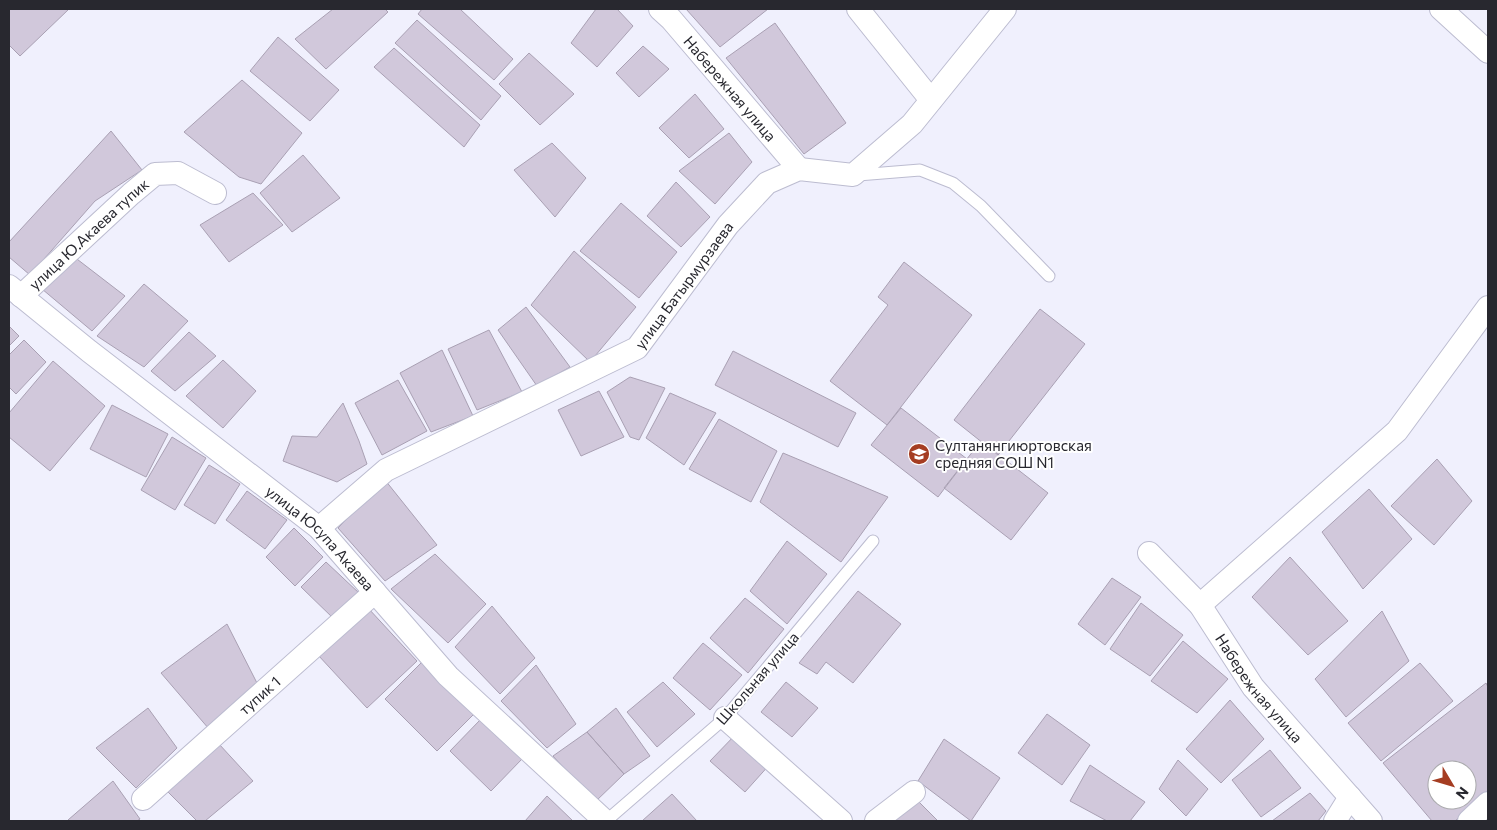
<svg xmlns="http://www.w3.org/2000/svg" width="1497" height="830" viewBox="0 0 1497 830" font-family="Commissioner,sans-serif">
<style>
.building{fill:#d1c8db;stroke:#a9a0b3;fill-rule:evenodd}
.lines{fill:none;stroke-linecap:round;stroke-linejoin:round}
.service-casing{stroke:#bcbcd0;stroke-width:13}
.minor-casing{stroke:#bcbcd0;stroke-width:24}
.service{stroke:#fff;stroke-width:11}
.minor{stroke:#fff;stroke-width:22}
.labels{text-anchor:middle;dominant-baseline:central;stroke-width:4;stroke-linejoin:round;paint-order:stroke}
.street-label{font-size:15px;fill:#28282f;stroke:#fff}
.poi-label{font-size:15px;fill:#28282f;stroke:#fff;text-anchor:start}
</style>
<rect width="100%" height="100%" fill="#f0f0fd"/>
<!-- building -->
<path class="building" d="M9 9H69L20 56 9 45Z
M333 9H385L388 12 326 69 295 39Z
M422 9H460L513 59 494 80 418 14Z
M596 9H617L633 26 597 67 571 43Z
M686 9H768L720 47Z
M417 20 501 96 481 120 395 43Z
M775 23 846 123 804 154 726 58Z
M278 37 339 90 310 121 250 71Z
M643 46 669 69 639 97 616 73Z
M394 48 480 125 464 147 374 67Z
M529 53 574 94 540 125 499 84Z
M242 80 302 133 261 184 239 177 184 132Z
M695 94 724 129 689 158 659 128Z
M111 131 142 170 95 201 30 275 9 257V242Z
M729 133 752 162 715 204 679 171Z
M552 143 586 178 555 217 514 170Z
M303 155 340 198 292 232 260 193Z
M676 182 710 217 681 247 647 216Z
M253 193 283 225 229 262 200 225Z
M621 203 677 252 639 298 580 251Z
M574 251 636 307 590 362 531 305Z
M73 256 125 296 92 331 42 289Z
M904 262 972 315 887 425 830 381 888 305 878 297Z
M144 284 188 321 144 367 97 336Z
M526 307 570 367 537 386 498 330Z
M1040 309 1085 344 998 455 954 420Z
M9 326 19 336 9 346Z
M489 330 522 392 477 410 448 349Z
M189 332 216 356 175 391 151 371Z
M24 340 46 362 16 394 9 387V355Z
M442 350 473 416 431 432 400 373Z
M733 351 856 413 838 447 715 385Z
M223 360 256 391 223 428 186 396Z
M53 361 105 406 50 471 9 437V413Z
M630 377 665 388 639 440 630 437 607 392Z
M398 380 427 431 382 455 355 403Z
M599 391 624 437 581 456 558 410Z
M670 393 716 413 684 465 646 438Z
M343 403 359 441 367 464 337 482 283 461 292 436 317 437Z
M112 405 168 434 146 477 90 449Z
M901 408 967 459 938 497 871 445Z
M719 419 777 451 751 502 689 469Z
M172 437 206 458 175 510 141 490Z
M981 441 1048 493 1011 540 944 488Z
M783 453 888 497 841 562 760 502Z
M1437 459 1472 501 1434 545 1391 506Z
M209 465 240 484 215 524 184 505Z
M385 480 437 545 385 581 338 528Z
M1369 489 1412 539 1363 589 1322 532Z
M247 491 287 520 265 549 226 520Z
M294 528 323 557 295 586 266 557Z
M787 541 827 574 787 624 750 591Z
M435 554 486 604 448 643 391 589Z
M1290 557 1348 621 1308 655 1252 597Z
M326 562 359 593 334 619 301 587Z
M1112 578 1141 597 1105 645 1078 624Z
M858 591 901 624 853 683 826 662 817 674 799 663Z
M745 598 784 629 748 673 710 638Z
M1141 603 1183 635 1150 676 1110 649Z
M492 606 535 658 500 694 455 647Z
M368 608 417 661 367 708 318 655Z
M1382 611 1409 661 1346 717 1315 679Z
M227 624 258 685 209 729 161 673Z
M1183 641 1228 679 1197 713 1151 681Z
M703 643 742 675 710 710 673 678Z
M422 662 474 714 437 751 385 699Z
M1420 663 1453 701 1381 761 1348 723Z
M536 665 576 724 547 748 501 701Z
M663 682 695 714 657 747 627 712Z
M786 682 818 708 792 737 761 712Z
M1486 683 1488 687V792L1455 821H1432L1383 763ZM1437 770H1467V800H1437Z
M1230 700 1264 739 1221 783 1186 749Z
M148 708 177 748 136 788 96 748Z
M616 708 650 756 624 774 587 732Z
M1047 714 1090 745 1062 785 1018 753Z
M481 719 522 759 491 791 450 751Z
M587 732 624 774 595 802 553 756Z
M738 732 771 763 745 792 710 761Z
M944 739 1000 778 971 821 918 781Z
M219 744 253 781 205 821H197L164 788Z
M1270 750 1301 788 1261 817 1232 780Z
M1178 760 1208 789 1186 816 1159 789Z
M1090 765 1145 802 1130 821H1107L1070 801Z
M113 781 140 819 137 821H69L68 820Z
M1310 793 1326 811 1318 821H1272Z
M672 794 697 821H642Z
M547 796 573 821H525Z
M916 799 938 821H890Z"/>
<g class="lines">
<!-- service casing -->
<g class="service-casing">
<path id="service" d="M858 175 920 170 953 183 981 206 1049 276
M606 821 725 718 873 541"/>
</g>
<!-- minor casing -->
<g class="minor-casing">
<g id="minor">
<path id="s1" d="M660 9 671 19 799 169"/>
<path d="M858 9 931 100"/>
<path d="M1441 9 1488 52"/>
<path id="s2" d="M9 286 89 351 319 528 448 676 605 821"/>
<path id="s3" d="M21 296 131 194 155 174 178 173 215 193"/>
<path id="s4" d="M319 528 386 470 637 348 728 225 767 183 799 169 853 175 912 124 1005 9"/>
<path id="s5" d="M1149 553 1200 605 1253 687 1371 821"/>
<path d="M1200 605 1397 431 1488 307"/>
<path d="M725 718 841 821"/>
<path id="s6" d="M143 799 375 592"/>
<path d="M876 821 914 792"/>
<path d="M1335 821 1350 797"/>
<path d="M1469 821 1488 803"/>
</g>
</g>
<!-- service -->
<use href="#service" class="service"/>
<!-- minor -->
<use href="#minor" class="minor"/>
</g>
<!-- icons -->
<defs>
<g id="school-disc" transform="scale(1.125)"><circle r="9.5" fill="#a53d22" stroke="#fff"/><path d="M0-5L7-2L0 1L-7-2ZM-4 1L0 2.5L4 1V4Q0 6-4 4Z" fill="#fff"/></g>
</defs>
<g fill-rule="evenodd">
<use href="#school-disc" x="919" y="454"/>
</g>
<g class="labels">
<!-- street labels -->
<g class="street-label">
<text stroke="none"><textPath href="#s1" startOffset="106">Набережная улица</textPath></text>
<text stroke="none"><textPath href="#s3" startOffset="92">улица Ю.Акаева тупик</textPath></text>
<text stroke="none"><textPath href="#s4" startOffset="446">улица Батырмурзаева</textPath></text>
<text stroke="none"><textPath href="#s2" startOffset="401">улица Юсупа Акаева</textPath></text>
<text transform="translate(757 678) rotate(-49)">Школьная улица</text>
<text stroke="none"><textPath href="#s5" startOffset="175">Набережная улица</textPath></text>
<text stroke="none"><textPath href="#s6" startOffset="156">тупик 1</textPath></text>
</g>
<!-- poi labels -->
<g class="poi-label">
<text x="935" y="445">Султанянгиюртовская<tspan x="935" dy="17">средняя СОШ N1</tspan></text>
</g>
</g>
<!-- border -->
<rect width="1497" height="830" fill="none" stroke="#28282f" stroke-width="20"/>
<!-- north arrow -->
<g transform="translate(1452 785) rotate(128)"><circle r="24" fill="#ffffff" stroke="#a9a9ac"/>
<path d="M0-4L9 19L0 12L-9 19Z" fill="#a53d22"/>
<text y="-8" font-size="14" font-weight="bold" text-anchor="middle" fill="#28282f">N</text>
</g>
</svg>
